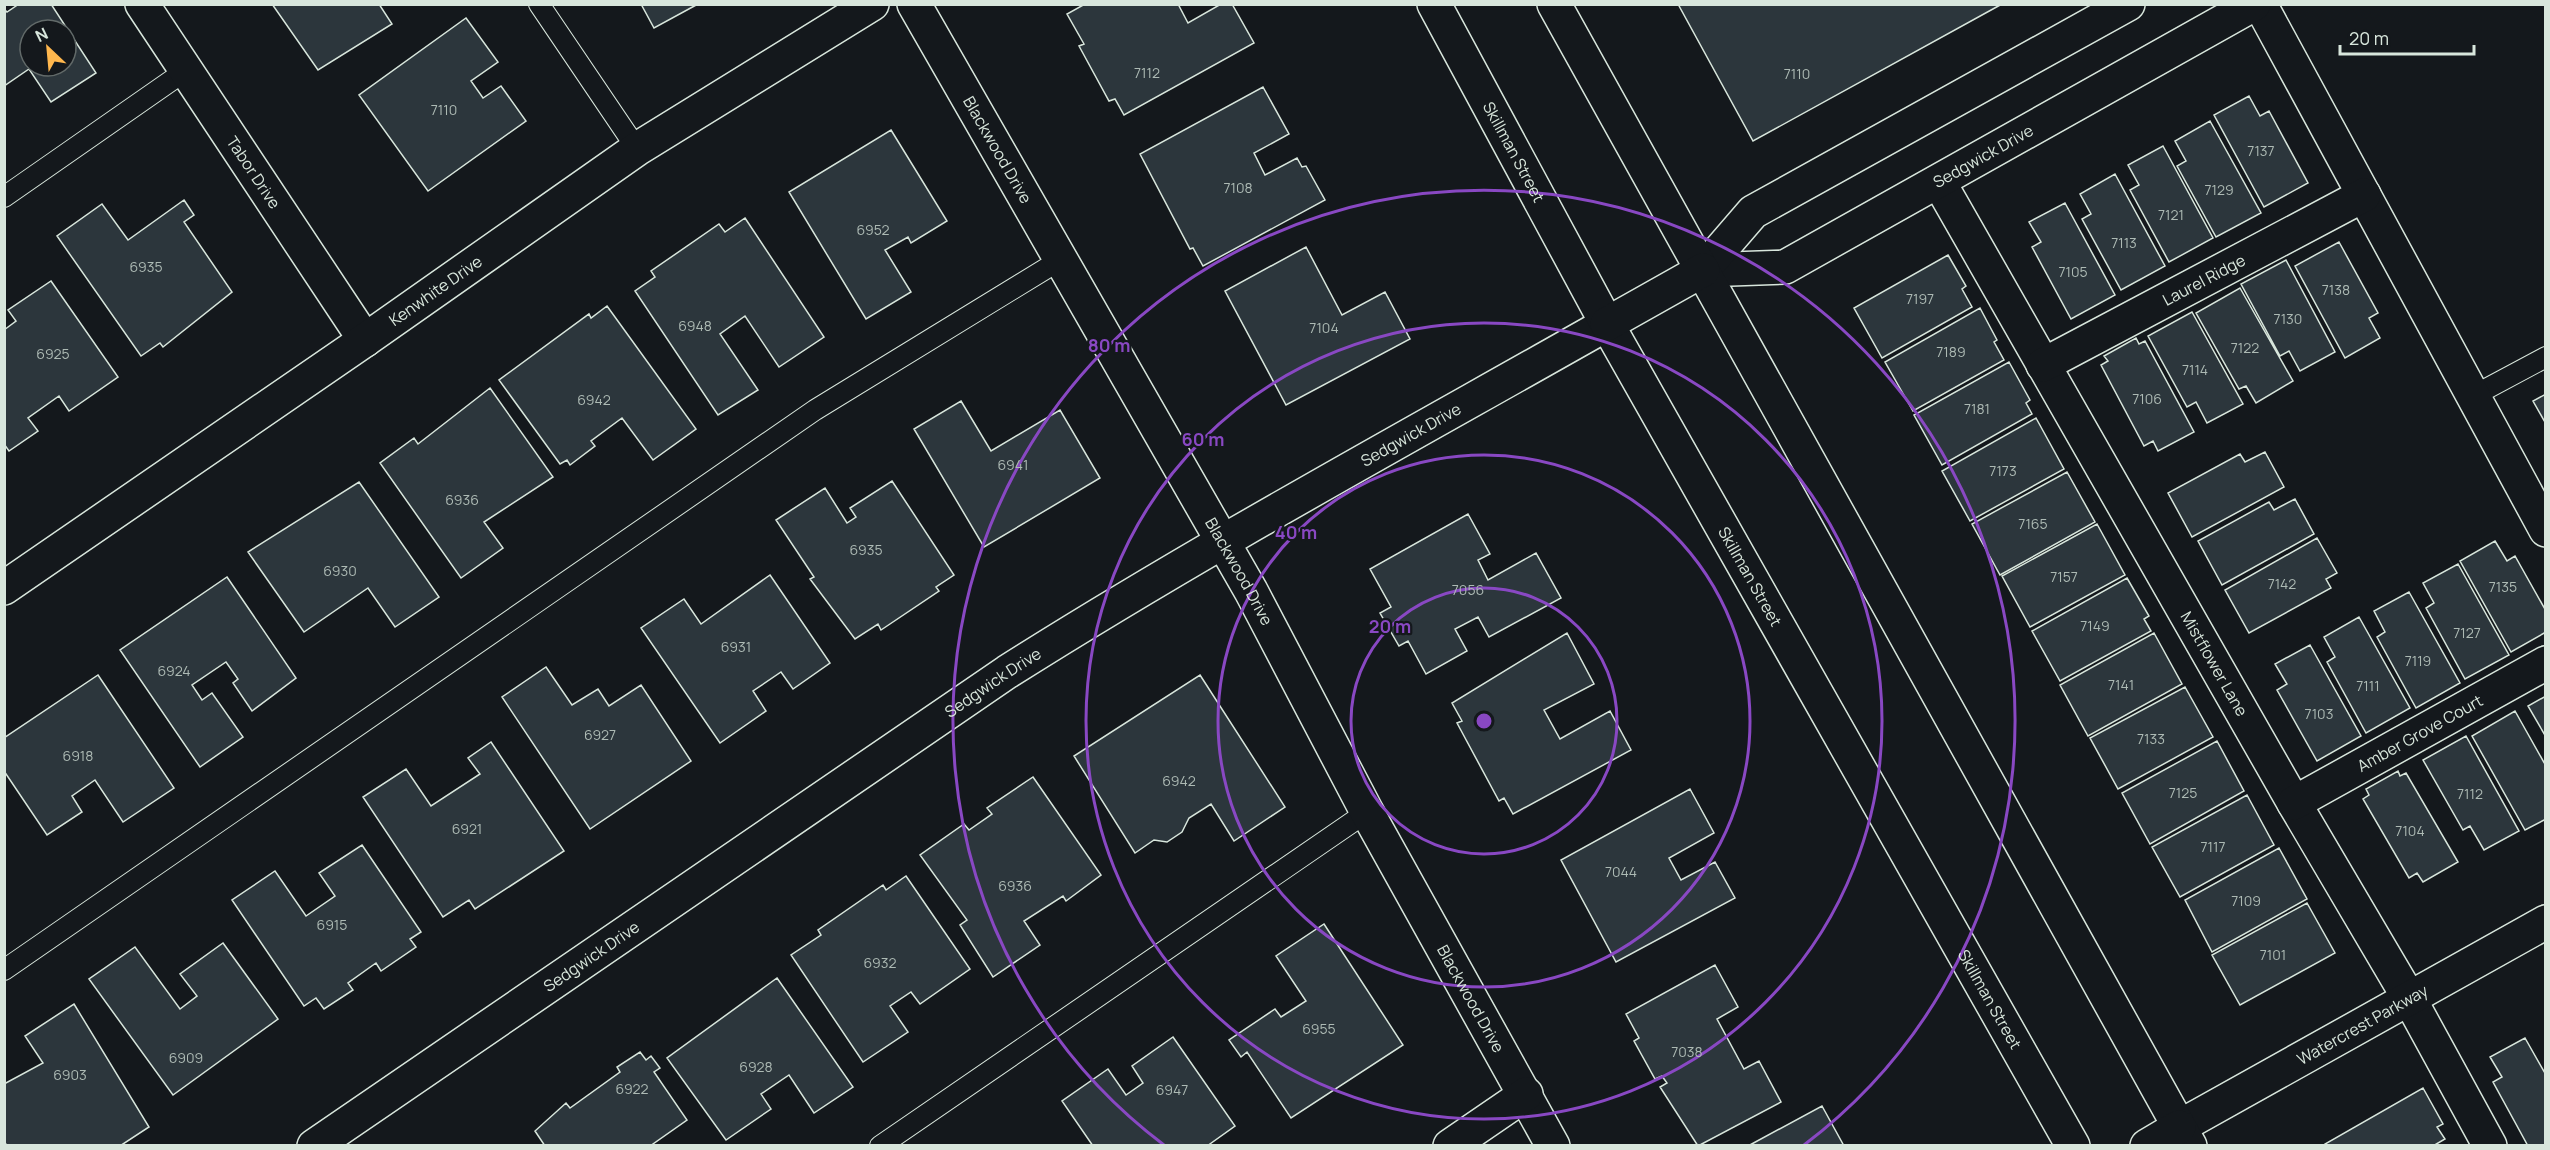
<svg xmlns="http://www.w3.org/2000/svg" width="2550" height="1150" viewBox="0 0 2550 1150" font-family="Manrope,sans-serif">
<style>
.building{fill:#2c363c;stroke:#d8e6dc;stroke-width:1.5;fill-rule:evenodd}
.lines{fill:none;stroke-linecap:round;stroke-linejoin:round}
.lane-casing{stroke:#d8e6dc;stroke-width:22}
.street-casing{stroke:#d8e6dc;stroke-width:36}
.secondary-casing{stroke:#d8e6dc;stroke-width:36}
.lane{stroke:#14181c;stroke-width:20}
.street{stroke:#14181c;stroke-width:33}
.secondary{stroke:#14181c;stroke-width:33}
.ring{fill:none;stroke:#8948c3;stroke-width:3}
.labels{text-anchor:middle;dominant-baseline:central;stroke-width:4.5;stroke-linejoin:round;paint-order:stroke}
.number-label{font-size:14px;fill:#adbab4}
.street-label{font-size:16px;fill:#d8e6dc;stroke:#14181c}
.centre{fill:#8948c3;stroke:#14181c;stroke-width:3}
.ring-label{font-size:18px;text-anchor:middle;font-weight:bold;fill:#8948c3;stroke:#14181c;stroke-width:4.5;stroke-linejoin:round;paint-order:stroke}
</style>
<rect width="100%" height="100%" fill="#14181c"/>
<!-- building -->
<path class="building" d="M19 4H51L96 73 51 102 29 69 4 86V9L7 12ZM30 30H66V66H30Z
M272 4H379L392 24 318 70Z
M641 4H698L654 28Z
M1085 4H1178L1188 23 1221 4H1232L1254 43 1124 115 1115 99 1109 101 1079 46 1084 44 1067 14Z
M1678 4H2002L1753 141Z
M466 18 498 62 471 81 483 98 501 86 526 121 428 191 359 95Z
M1263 87 1289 134 1254 153 1265 175 1297 158 1302 167 1306 166 1325 200 1203 266 1193 248 1190 249 1140 154Z
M2249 96 2260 116 2269 111 2308 183 2264 207 2214 115Z
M2210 121 2261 213 2216 237 2177 166 2186 161 2175 141Z
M891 130 947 221 911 243 908 237 885 250 911 292 866 319 789 192Z
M2163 146 2213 238 2169 262 2130 190 2139 185 2128 165Z
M2115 174 2165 266 2121 290 2082 219 2091 214 2080 194Z
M184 200 194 215 184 222 232 292 163 347 160 343 141 356 57 236 102 204 128 240Z
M2065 203 2115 295 2071 319 2032 247 2041 242 2029 222Z
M745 218 824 337 779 367 745 316 720 334 758 390 718 415 635 291 655 277 651 271 719 224 725 232Z
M2339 242 2378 313 2369 318 2380 338 2345 358 2295 266Z
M1306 247 1342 315 1385 292 1410 339 1286 405 1225 291Z
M1948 255 1966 286 1962 289 1972 307 1882 358 1854 308Z
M2286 260 2335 352 2300 371 2289 351 2280 356 2241 284Z
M51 281 118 377 69 411 59 396 28 418 38 431 9 451 4 444V330L16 321 8 310Z
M2240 288 2293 381 2256 403 2246 386 2239 389 2196 313Z
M607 306 696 429 653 460 622 418 591 441 595 446 570 465 567 460 560 464 499 380 589 314 591 318Z
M1980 308 1997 340 1994 342 2004 360 1913 411 1885 362Z
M2192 312 2243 404 2207 423 2196 402 2187 407 2148 336Z
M2136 338 2139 344 2145 341 2194 432 2158 451 2153 441 2144 446 2101 365 2108 361 2104 356Z
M2009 362 2030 400 2026 403 2032 414 1942 465 1914 415Z
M490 388 553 477 484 522 503 548 461 578 380 463 414 438 418 444Z
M2546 394V424L2533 401Z
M961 401 991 451 1060 410 1100 478 984 547 914 429Z
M2036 418 2064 469 1970 521 1942 471Z
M2265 452 2284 487 2192 537 2168 493 2240 454 2245 462Z
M2067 472 2095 522 2000 575 1972 524Z
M892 481 954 575 936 587 939 591 881 630 878 624 855 639 810 579 814 577 776 520 825 488 847 523 856 517 850 508Z
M359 482 439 597 395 627 368 588 304 632 248 552Z
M2295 499 2314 534 2222 585 2198 541 2269 502 2274 510Z
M1468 514 1490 554 1478 560 1488 580 1536 553 1561 598 1489 637 1478 617 1455 629 1467 651 1426 674 1408 641 1399 646 1380 613 1391 607 1370 569Z
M2097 524 2125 575 2030 627 2002 576Z
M2317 538 2337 573 2326 579 2331 588 2249 633 2225 590Z
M2495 541 2507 561 2515 556 2546 611V632L2511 652 2460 561Z
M2458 564 2509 655 2465 679 2426 608 2434 603 2423 583Z
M770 575 830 663 793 689 781 672 753 691 766 711 720 743 641 628 684 599 701 624Z
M227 577 296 678 252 711 233 683 238 679 226 662 192 685 202 700 212 693 243 737 200 767 120 650Z
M2127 578 2149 616 2144 619 2151 631 2060 681 2032 631Z
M2409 592 2460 683 2416 708 2377 637 2385 632 2374 611Z
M2359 617 2410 708 2366 733 2327 662 2335 657 2324 637Z
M1567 633 1594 684 1544 710 1560 739 1610 711 1631 750 1513 814 1504 798 1499 801 1457 723 1462 721 1452 703Z
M2154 633 2182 684 2088 736 2060 685Z
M2310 645 2361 736 2317 761 2277 690 2287 684 2275 664Z
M546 667 572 705 598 689 609 706 641 685 691 761 590 829 502 697Z
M98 675 174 788 123 822 95 780 72 796 82 812 47 835 4 771V738Z
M1200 675 1285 807 1234 841 1211 804 1189 818 1182 832 1167 842 1154 840 1135 853 1074 756Z
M2185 687 2213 737 2118 789 2090 738Z
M2546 696V737L2528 706Z
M2515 711 2546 766V819L2525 830 2472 736Z
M2466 736 2519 831 2484 850 2470 826 2463 830 2423 760Z
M2217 741 2244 791 2150 844 2122 793Z
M491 742 564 851 475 909 469 900 443 917 363 797 406 769 431 806 480 774 468 758Z
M2398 771 2400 776 2406 773 2458 862 2423 882 2417 873 2409 878 2363 799 2369 795 2366 789Z
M1033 777 1101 875 1066 901 1063 896 1024 921 1040 945 993 977 960 925 967 920 920 855 964 824 969 830 992 814 987 808Z
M1690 789 1714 833 1669 858 1681 880 1715 862 1735 898 1616 962 1561 860Z
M2247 795 2274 845 2180 897 2152 847Z
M362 845 421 932 410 939 416 947 381 971 376 963 348 983 353 990 324 1009 316 998 304 1006 232 900 275 871 306 916 335 896 319 873Z
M2279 848 2307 899 2212 952 2185 900Z
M906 876 970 969 920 1004 911 992 890 1006 908 1032 863 1062 791 955 821 935 818 930 883 885 886 890Z
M2307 903 2335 953 2240 1005 2212 955Z
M1324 924 1403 1045 1291 1118 1247 1052 1241 1057 1229 1040 1275 1009 1281 1017 1306 1001 1276 956Z
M223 943 278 1019 173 1095 89 979 135 947 180 1009 197 996 180 974Z
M1715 965 1738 1007 1717 1019 1744 1069 1759 1061 1781 1102 1698 1146 1660 1087 1667 1083 1662 1076 1655 1079 1634 1041 1639 1038 1626 1014Z
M777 978 853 1087 814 1113 789 1075 761 1094 771 1109 726 1140 667 1058Z
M74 1004 149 1127 120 1146H7L4 1141V1084L43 1063 25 1036Z
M1173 1037 1235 1126 1207 1146H1093L1062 1101 1108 1069 1126 1095 1143 1083 1132 1066Z
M2525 1038 2546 1075V1146H2528L2493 1082 2502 1077 2490 1057Z
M640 1052 646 1060 651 1056 660 1068 654 1072 687 1120 650 1146H545L535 1131 566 1103 570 1108 620 1072 617 1067Z
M2423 1088 2443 1124 2437 1127 2445 1139 2433 1146H2326L2325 1144Z
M1822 1106 1844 1146H1748Z"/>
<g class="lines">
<!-- lane casing -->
<g class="lane-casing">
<path id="lane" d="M539 4 637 149
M4 197 185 71
M2473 396 2546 357
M4 970 815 410 1060 260
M880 1146 1367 812"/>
</g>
<!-- street casing -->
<g class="street-casing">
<g id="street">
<path id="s1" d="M142 4 365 340"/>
<path id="s2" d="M914 4 1251 591 1367 812 1553 1146"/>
<path d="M2260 4 2546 530"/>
<path id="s3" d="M1939 182 2294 803 2409 998 2490 1146"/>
<path id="s4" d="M1703 270 1785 267 2254 4"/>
<path d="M1703 270 1753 212 2128 4"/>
<path id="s5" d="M2043 365 2364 195"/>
<path id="s6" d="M4 588 365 340 637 149 872 4"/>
<path id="s7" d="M2294 803 2546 663"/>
<path id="s8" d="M2179 1127 2546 922"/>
<path id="s9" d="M314 1146 1007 672C1203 548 1406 438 1607 324"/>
<path d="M1450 1146 1526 1094"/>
</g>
</g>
<!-- secondary casing -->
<g class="secondary-casing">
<g id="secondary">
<path id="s10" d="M1434 4 1607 324 2073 1146"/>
<path d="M1554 4 2190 1146"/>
<path d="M1607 324 1703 270"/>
<path d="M2147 1146 2179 1127"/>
</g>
</g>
<!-- lane -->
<use href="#lane" class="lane"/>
<!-- street -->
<use href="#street" class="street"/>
<!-- secondary -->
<use href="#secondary" class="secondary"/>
</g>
<!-- distance rings -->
<g class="ring">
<circle cx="1484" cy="721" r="133"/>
<circle cx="1484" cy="721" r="266"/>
<circle cx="1484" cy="721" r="398"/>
<path d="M1164 1145A531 531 0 1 1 1804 1145"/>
</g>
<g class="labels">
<!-- number labels -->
<g class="number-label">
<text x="1147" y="72">7112</text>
<text x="1797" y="73">7110</text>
<text x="444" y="109">7110</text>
<text x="2261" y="150">7137</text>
<text x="1238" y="187">7108</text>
<text x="2219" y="189">7129</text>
<text x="2171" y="214">7121</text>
<text x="873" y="229">6952</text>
<text x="2124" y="242">7113</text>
<text x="146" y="266">6935</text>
<text x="2073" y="271">7105</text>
<text x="2336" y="289">7138</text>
<text x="1920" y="298">7197</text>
<text x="2288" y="318">7130</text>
<text x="695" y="325">6948</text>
<text x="1324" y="327">7104</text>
<text x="2245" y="347">7122</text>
<text x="1951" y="351">7189</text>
<text x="53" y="353">6925</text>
<text x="2195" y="369">7114</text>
<text x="2147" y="398">7106</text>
<text x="594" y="399">6942</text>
<text x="1977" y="408">7181</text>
<text x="1013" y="464">6941</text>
<text x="2003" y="470">7173</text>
<text x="462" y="499">6936</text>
<text x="2033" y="523">7165</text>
<text x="866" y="549">6935</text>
<text x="340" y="570">6930</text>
<text x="2064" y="576">7157</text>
<text x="2282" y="583">7142</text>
<text x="2503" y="586">7135</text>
<text x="1468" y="589">7056</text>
<text x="2095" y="625">7149</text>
<text x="2467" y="632">7127</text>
<text x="736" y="646">6931</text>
<text x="2418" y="660">7119</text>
<text x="174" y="670">6924</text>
<text x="2121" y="684">7141</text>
<text x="2368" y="685">7111</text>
<text x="2319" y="713">7103</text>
<text x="600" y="734">6927</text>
<text x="2151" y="738">7133</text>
<text x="78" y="755">6918</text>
<text x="1179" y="780">6942</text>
<text x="2183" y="792">7125</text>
<text x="2470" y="793">7112</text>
<text x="467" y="828">6921</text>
<text x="2410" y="830">7104</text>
<text x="2213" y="846">7117</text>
<text x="1621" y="871">7044</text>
<text x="1015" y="885">6936</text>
<text x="2246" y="900">7109</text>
<text x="332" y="924">6915</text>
<text x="2273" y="954">7101</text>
<text x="880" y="962">6932</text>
<text x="1319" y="1028">6955</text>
<text x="1687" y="1051">7038</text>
<text x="186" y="1057">6909</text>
<text x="756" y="1066">6928</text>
<text x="70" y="1074">6903</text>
<text x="632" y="1088">6922</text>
<text x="1172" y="1089">6947</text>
</g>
<!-- street labels -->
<g class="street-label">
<text stroke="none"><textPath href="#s2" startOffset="168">Blackwood Drive</textPath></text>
<text stroke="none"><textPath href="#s10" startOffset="168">Skillman Street</textPath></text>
<text stroke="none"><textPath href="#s4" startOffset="309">Sedgwick Drive</textPath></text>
<text stroke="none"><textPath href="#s1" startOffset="202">Tabor Drive</textPath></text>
<text stroke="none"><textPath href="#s5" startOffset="182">Laurel Ridge</textPath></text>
<text stroke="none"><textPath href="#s6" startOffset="524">Kenwhite Drive</textPath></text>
<text stroke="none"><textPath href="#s9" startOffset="1308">Sedgwick Drive</textPath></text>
<text stroke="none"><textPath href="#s2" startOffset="654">Blackwood Drive</textPath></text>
<text stroke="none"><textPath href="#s10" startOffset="654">Skillman Street</textPath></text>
<text stroke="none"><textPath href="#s3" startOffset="555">Mistflower Lane</textPath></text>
<text stroke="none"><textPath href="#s9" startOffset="822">Sedgwick Drive</textPath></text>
<text stroke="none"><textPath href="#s7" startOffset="144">Amber Grove Court</textPath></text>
<text stroke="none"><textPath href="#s9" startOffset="336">Sedgwick Drive</textPath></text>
<text stroke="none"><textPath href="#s2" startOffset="1140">Blackwood Drive</textPath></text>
<text stroke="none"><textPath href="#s10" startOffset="1140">Skillman Street</textPath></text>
<text stroke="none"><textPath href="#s8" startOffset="210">Watercrest Parkway</textPath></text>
</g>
</g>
<circle cx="1484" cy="721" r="9" class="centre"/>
<g class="ring-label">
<text x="1109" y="352">80 m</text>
<text x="1203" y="446">60 m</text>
<text x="1296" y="539">40 m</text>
<text x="1390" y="633">20 m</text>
</g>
<!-- border -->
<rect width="2550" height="1150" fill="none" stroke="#d8e6dc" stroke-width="12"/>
<!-- north arrow -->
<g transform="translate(48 48) rotate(334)"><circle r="28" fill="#14181c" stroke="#626a69" stroke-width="1.5"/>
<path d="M0-4.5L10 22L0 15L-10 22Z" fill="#ffb74d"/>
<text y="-9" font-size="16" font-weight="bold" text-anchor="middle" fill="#d8e6dc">N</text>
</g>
<!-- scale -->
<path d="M2340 45v9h134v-9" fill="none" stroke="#d8e6dc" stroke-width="3"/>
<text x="2349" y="45" font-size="18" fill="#d8e6dc" stroke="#14181c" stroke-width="4.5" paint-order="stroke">20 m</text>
</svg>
